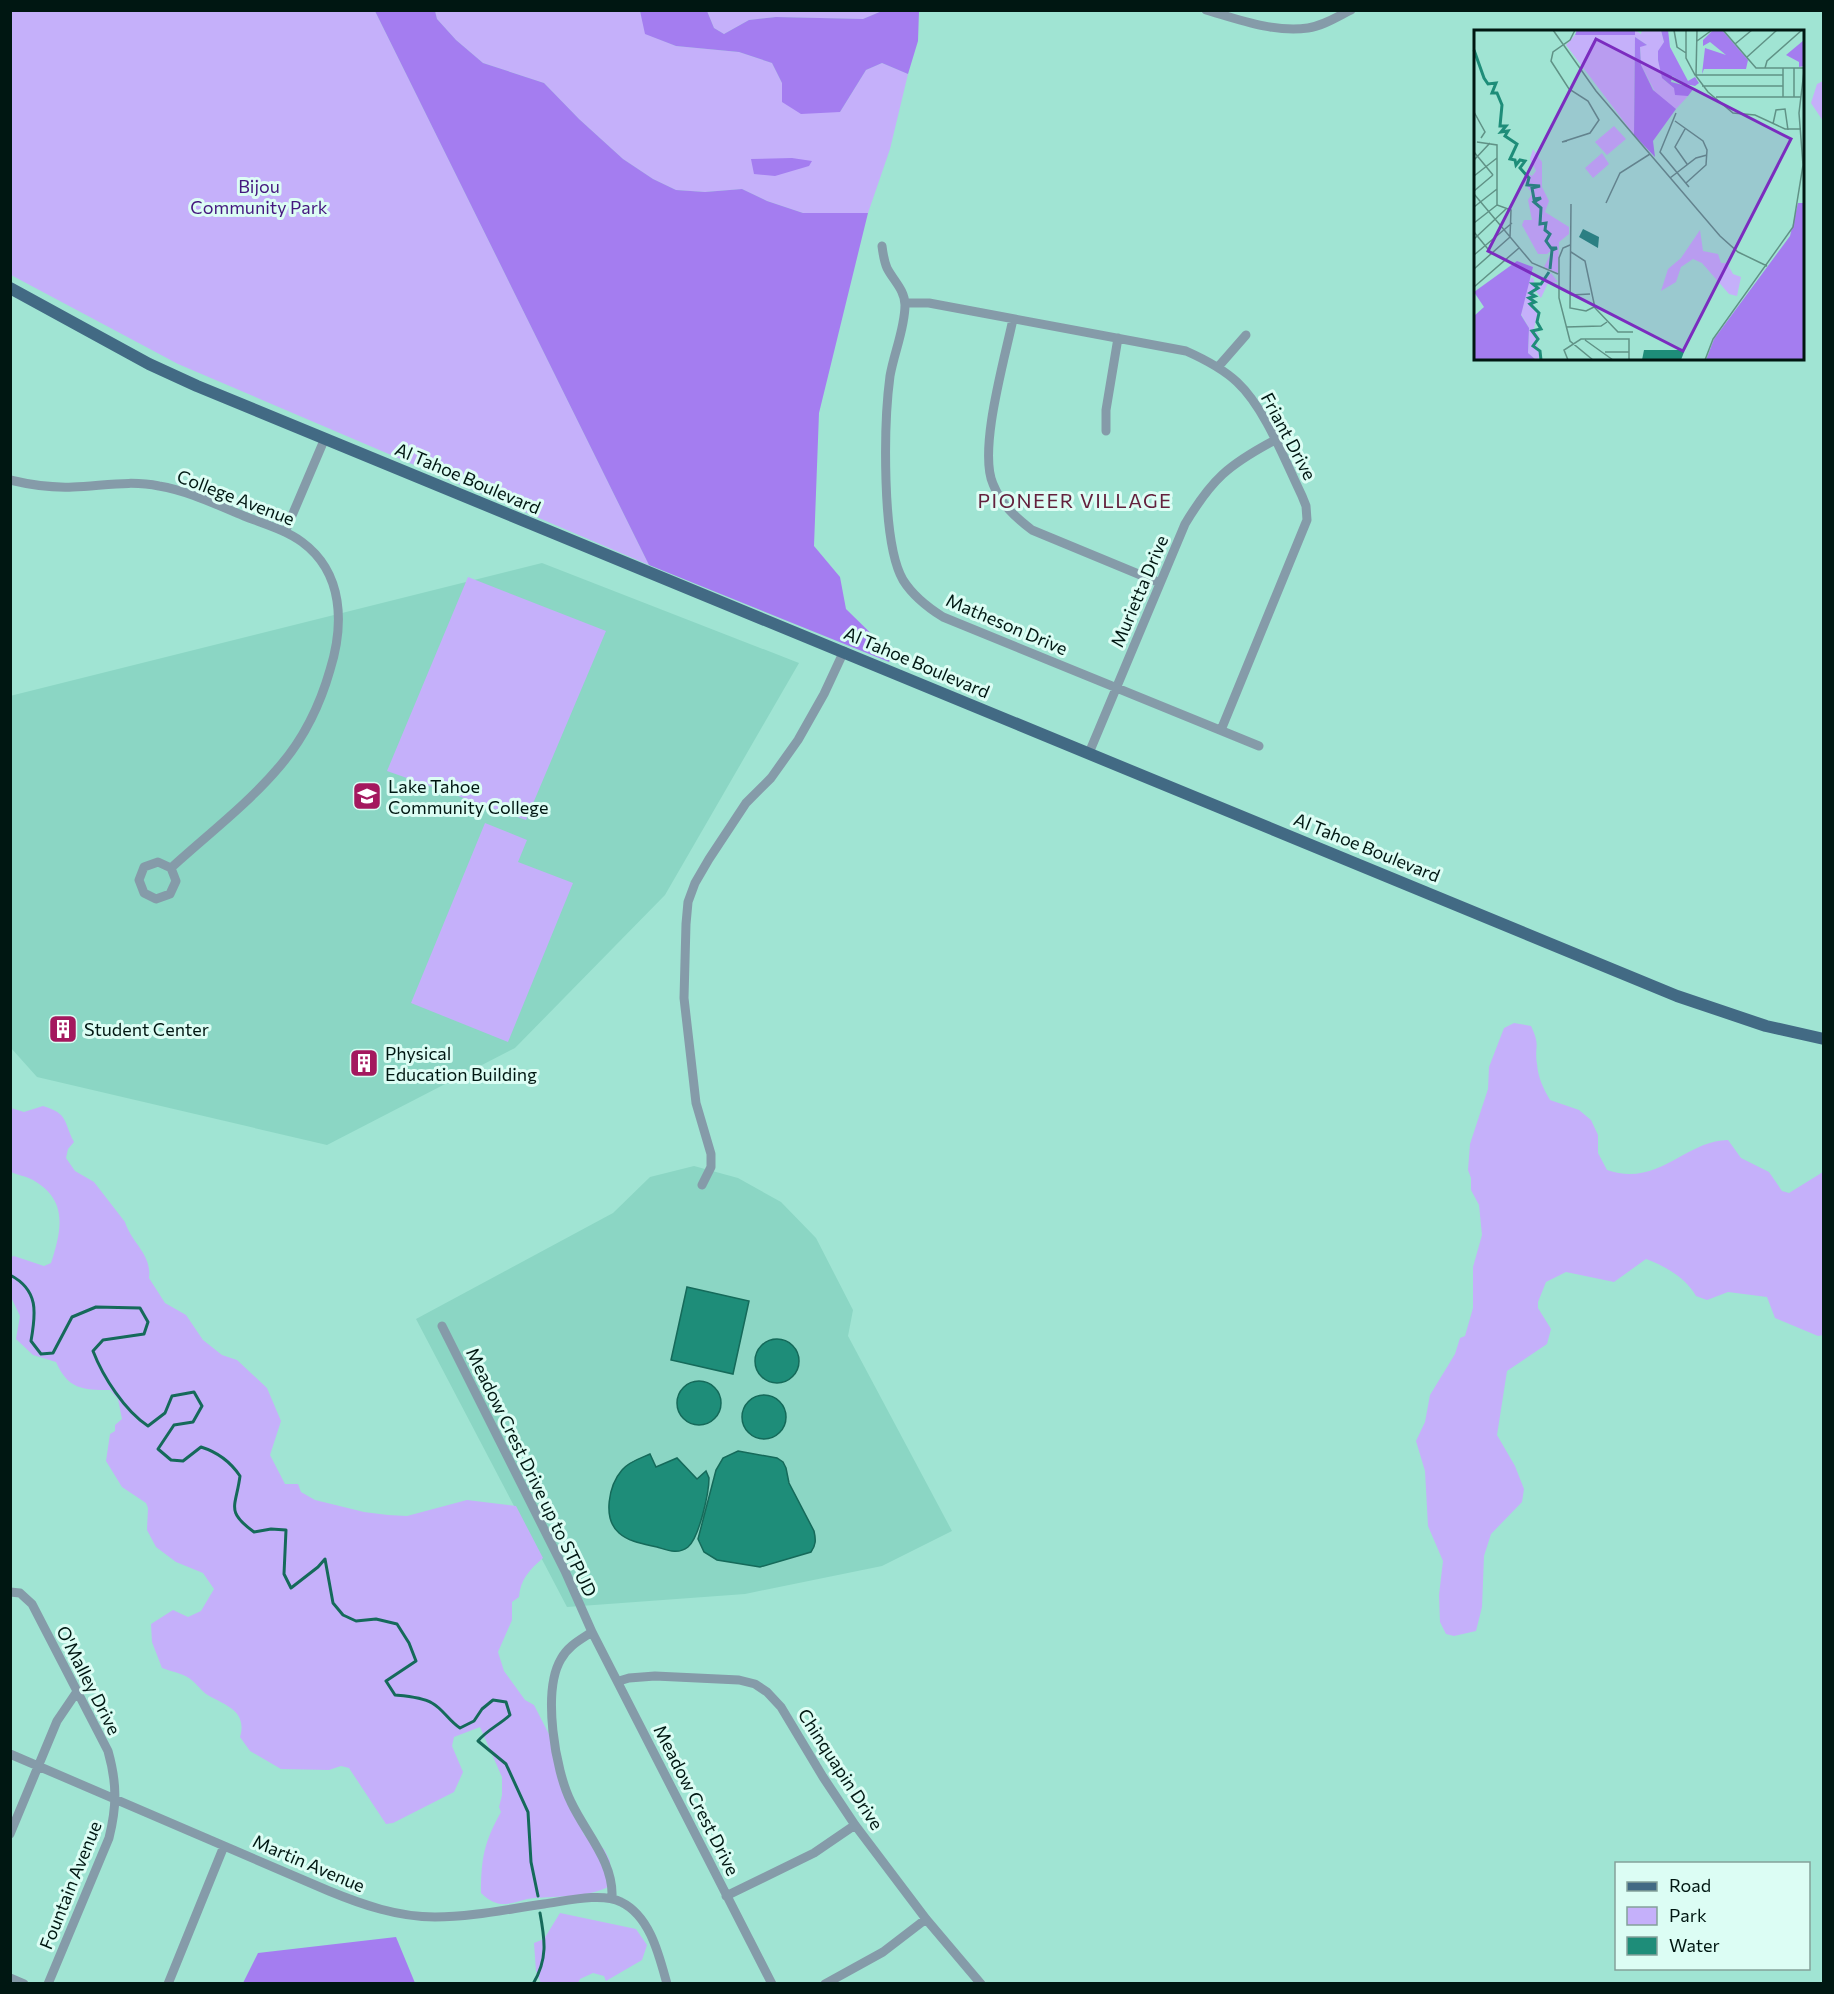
<svg xmlns="http://www.w3.org/2000/svg" width="1834" height="1994" viewBox="0 0 1834 1994" font-family="Commissioner,sans-serif">
<style>
.built{fill:#8bd6c4}
.green{fill:#c5b0fa}
.forest{fill:#a47df0}
.water{fill:#1e8d79;stroke:#156a5a;stroke-width:1.5}
.lines{fill:none;stroke-linecap:round;stroke-linejoin:round}
.stream{stroke:#156a5a;stroke-width:3}
.minor{stroke:#859ba9;stroke-width:9}
.major{stroke:#426a84;stroke-width:12}
.labels{text-anchor:middle;dominant-baseline:central;stroke-width:6;stroke-linejoin:round;paint-order:stroke}
.park-label{font-size:18px;fill:#44177d;stroke:#dcfdf4}
.street-label{font-size:18px;fill:#001712;stroke:#dcfdf4}
.poi-label{font-size:18px;fill:#001712;stroke:#dcfdf4;text-anchor:start}
.neighbourhood-label{font-size:20px;letter-spacing:1.5px;fill:#63213d;stroke:#dcfdf4}
.inset-river{fill:none;stroke:#1e8d79;stroke-width:3}
.inset-road{fill:none;stroke:#609286;stroke-width:1.5}
.view{fill:#7b2cbf;fill-opacity:0.15;stroke:#7b2cbf;stroke-width:3}
.inset-edge{fill:none;stroke:#001712;stroke-width:3}
</style>
<rect width="100%" height="100%" fill="#a0e4d3"/>
<!-- built -->
<path class="built" d="M542 563 799 663 665 895 515 1048 327 1145 37 1077 11 1048 10 696Z
M694 1166 738 1178 781 1202 816 1238 853 1310 848 1336 952 1531 882 1566 745 1594 567 1607 416 1319 613 1213 650 1177Z"/>
<!-- green -->
<path class="green" d="M10 11H375L649 565 178 364 11 275Z
M435 11H640L646 34 676 46 739 52 772 63 782 83V102L840 112 866 70 882 63 908 74 890 149 868 213H803L767 201 742 189 705 192 676 190 653 179 623 159 579 119 544 83 483 63 456 40 437 19Z
M707 11H882L863 19 776 17 749 20 724 34 714 28Z
M1823 81V121L1811 103 1817 84Z
M468 577 606 631 526 820 387 771Z
M485 823 527 840 518 862 573 883 508 1042 411 1003Z
M1514 1023 1531 1026C1541 1047 1534 1045 1537 1064 1538 1077 1543 1088 1550 1100L1579 1110 1591 1120 1598 1135V1153L1607 1170C1658 1188 1686 1140 1728 1140L1741 1158 1769 1172 1782 1191 1789 1193 1823 1172V1335L1818 1336 1775 1318 1767 1297 1728 1292 1707 1300 1696 1296C1687 1279 1664 1265 1646 1259L1614 1282 1566 1272 1546 1282 1538 1302V1308L1551 1329 1547 1344 1507 1371 1497 1435 1515 1466 1524 1489 1522 1502 1491 1534 1484 1556 1482 1607 1476 1631 1454 1636 1446 1634 1440 1622 1439 1595 1443 1561 1428 1526 1425 1471 1416 1441 1425 1422 1430 1395 1455 1354 1460 1338 1465 1336 1473 1308V1267L1482 1235 1479 1205 1471 1190V1178L1468 1170 1470 1144 1488 1089 1489 1067 1504 1028Z
M43 1106C69 1114 63 1121 74 1142L68 1149 66 1158 75 1171 94 1182 125 1222C132 1244 152 1254 149 1278L165 1303 186 1315 203 1340 222 1355 237 1360 267 1388 281 1421 270 1455 285 1484H298L301 1492 315 1500 364 1512 388 1515 407 1516 467 1500 516 1506 543 1558C530 1569 520 1580 519 1597L512 1602V1620L498 1652 504 1671 525 1700 534 1705 554 1744 584 1835 604 1849 610 1861 608 1887C585 1898 558 1896 534 1898 523 1899 511 1905 501 1904 493 1903 486 1898 481 1893 481 1859 484 1842 501 1812L499 1807 502 1795V1777L480 1727 454 1737 452 1746 463 1772 454 1792 393 1823 386 1824 349 1768 341 1766 329 1770 281 1769 250 1751 240 1737C248 1710 224 1705 206 1694 200 1689 195 1682 189 1678 181 1673 170 1671 162 1668L152 1642 151 1624 173 1610 188 1617 201 1611 214 1589 203 1573 176 1562 156 1547 147 1530 148 1508 146 1503 122 1487 106 1461 110 1434 115 1431V1425L122 1419 118 1399 110 1390C82 1390 68 1389 56 1362L33 1355 16 1339 20 1316 11 1297V1257L14 1256 44 1266 51 1263C62 1229 68 1200 33 1180 26 1176 17 1175 11 1172V1108L24 1112Z
M560 1913 636 1929 647 1945 642 1960 606 1981 604 1976 593 1973 580 1979 578 1983H541L536 1971 534 1943 544 1939Z"/>
<!-- forest -->
<path class="forest" d="M375 11H435L437 19 456 40 483 63 544 83 579 119 623 159 653 179 676 190 705 192 742 189 767 201 803 213H868L819 413 814 546 840 577 846 609 892 654 889 662 649 565Z
M640 11H707L714 28 724 34 749 20 776 17 863 19 882 11H919L918 41 908 74 882 63 866 70 840 112 801 114 782 102V83L772 63 739 52 676 46 645 34Z
M792 158 812 161 809 166 775 176 754 174 751 159Z
M396 1937 415 1983H243L258 1953Z"/>
<!-- water -->
<path class="water" d="M687 1287 749 1301 733 1374 671 1360Z
M755 1361a22 22 0 1 1 44 0a22 22 0 1 1-44 0Z
M677 1403a22 22 0 1 1 44 0a22 22 0 1 1-44 0Z
M742 1417a22 22 0 1 1 44 0a22 22 0 1 1-44 0Z
M738 1451 777 1458 783 1462 786 1468 789 1483 814 1531C816 1540 816 1545 811 1552L760 1567 717 1560 704 1552 698 1539 716 1470 723 1458Z
M650 1454 656 1467 677 1458 697 1479 706 1471 709 1478C709 1493 699 1538 688 1547 678 1555 667 1550 657 1547 644 1544 629 1542 619 1533 602 1518 609 1485 622 1470 628 1462 641 1458 650 1454Z"/>
<g class="lines">
<!-- stream -->
<path class="stream" d="M10 1275C39 1290 36 1313 31 1341L41 1354 53 1353 72 1317 96 1307 140 1308 148 1322 144 1334 103 1340 93 1351C103 1377 125 1411 148 1426L165 1413 172 1396 194 1392 202 1406 193 1422 174 1425 158 1449 171 1460 183 1461 201 1447C217 1452 230 1461 240 1476 236 1507 225 1511 254 1532L271 1529 286 1530 284 1574 291 1588 318 1567 325 1559 333 1603 343 1615 356 1621 376 1619 397 1624 409 1643 416 1661 386 1681 395 1695C406 1696 422 1697 432 1703 443 1709 449 1721 460 1728L474 1721 482 1709 493 1700 506 1702 510 1715C499 1725 487 1730 478 1741L506 1764 528 1812 531 1862 538 1896
M533 1984C548 1959 545 1940 540 1913"/>
<!-- minor -->
<path class="minor" d="M1206 10C1237 19 1274 33 1308 28 1323 26 1337 17 1351 10
M882 246C883 254 884 261 887 268 893 280 905 290 905 305 905 328 894 353 890 376 884 421 881 542 903 580 913 596 927 607 943 617L1259 746
M905 303H929L1186 351C1204 359 1222 368 1237 382 1265 408 1285 461 1302 496L1306 506 1307 520 1221 730
M1013 319C1005 358 978 450 993 484 1001 504 1015 517 1032 530L1160 583
M1218 367 1246 335
M1106 431V410L1118 338
M10 480C31 485 52 488 73 487 102 486 130 480 159 486 189 491 217 505 244 516 264 524 286 530 302 542 344 573 344 625 330 670 320 705 304 738 280 766 248 804 207 835 171 868L158 862 144 867 139 880 144 893 156 899 170 894 176 881 171 868
M285 532 325 438
M1089 753 1185 524C1212 479 1228 465 1275 440
M702 1185 711 1167V1154L696 1103 684 998 686 924 688 902 695 883 709 859 746 803 771 778 798 740 824 694 844 651
M442 1326 565 1571 592 1632 772 1984
M10 1592 20 1593 32 1604 108 1751C117 1783 117 1806 109 1838L48 1984
M592 1632C580 1640 568 1646 561 1659 542 1691 555 1770 571 1802 586 1834 614 1862 612 1898
M619 1681 629 1678 655 1676 739 1680 755 1684 767 1692 781 1707 823 1777 855 1825 926 1919 981 1984
M10 1754 329 1891C363 1905 398 1917 435 1917 472 1917 508 1909 544 1904 566 1901 602 1892 621 1902 650 1916 659 1955 667 1984
M10 1834 57 1721 76 1693
M726 1896 814 1853 855 1825
M10 1978 24 1984
M168 1984 224 1846
M825 1984 883 1952 926 1919"/>
<!-- major -->
<path class="major" d="M10 288 149 364 197 386 1677 996 1766 1026 1824 1039"/>
</g>
<!-- icons -->
<defs>
<g id="university-square" transform="scale(1.5)"><rect x="-9" y="-9" width="18" height="18" rx="4" fill="#a4185e" stroke="#dcfdf4"/><path d="M0-5L7-2L0 1L-7-2ZM-4 1L0 2.5L4 1V4Q0 6-4 4Z" fill="#fff"/></g>
<g id="building-square" transform="scale(1.5)"><rect x="-9" y="-9" width="18" height="18" rx="4" fill="#a4185e" stroke="#dcfdf4"/><path d="M-4-6H4V6H1V3H-1V6H-4ZM-2.5-4.3h1.7v1.8h-1.7ZM.8-4.3h1.7v1.8H.8ZM-2.5-1h1.7V.8h-1.7ZM.8-1h1.7V.8H.8Z" fill="#fff"/></g>
</defs>
<g fill-rule="evenodd">
<use href="#university-square" x="367" y="796"/>
<use href="#building-square" x="63" y="1029"/>
<use href="#building-square" x="364" y="1063"/>
</g>
<g class="labels">
<!-- park labels -->
<g class="park-label">
<text x="259" y="186">Bijou<tspan x="259" dy="21">Community Park</tspan></text>
</g>
<!-- street labels -->
<g class="street-label">
<text transform="translate(1289 436) rotate(62)">Friant Drive</text>
<text transform="translate(468 478) rotate(23)">Al Tahoe Boulevard</text>
<text transform="translate(236 497) rotate(21)">College Avenue</text>
<text transform="translate(1139 591) rotate(-67)">Murietta Drive</text>
<text transform="translate(1007 624) rotate(23)">Matheson Drive</text>
<text transform="translate(917 662) rotate(23)">Al Tahoe Boulevard</text>
<text transform="translate(1367 847) rotate(22)">Al Tahoe Boulevard</text>
<text transform="translate(532 1472) rotate(64)">Meadow Crest Drive up to STPUD</text>
<text transform="translate(89 1680) rotate(63)">O'Malley Drive</text>
<text transform="translate(841 1769) rotate(57)">Chinquapin Drive</text>
<text transform="translate(697 1800) rotate(63)">Meadow Crest Drive</text>
<text transform="translate(309 1863) rotate(23)">Martin Avenue</text>
<text transform="translate(70 1885) rotate(-68)">Fountain Avenue</text>
</g>
<!-- poi labels -->
<g class="poi-label">
<text x="388" y="786">Lake Tahoe<tspan x="388" dy="21">Community College</tspan></text>
<text x="84" y="1029">Student Center</text>
<text x="385" y="1053">Physical<tspan x="385" dy="21">Education Building</tspan></text>
</g>
<!-- neighbourhood labels -->
<g class="neighbourhood-label">
<text x="1075" y="500">PIONEER VILLAGE</text>
</g>
</g>
<!-- overview -->
<g transform="translate(1474 30)">
<rect width="330" height="330" fill="#a0e4d3"/>
<path d="M161 0 167 4 168 0H187L190 12 184 30 191 51 214 66 202 79 183 66 167 35 166 16 173 15 161 7 160 105 92 15 101 5H161ZM140 96 152 109 133 125 121 112ZM59 119 68 132V157L75 171 71 182 95 197V204L85 212 84 243 70 237 79 219 73 224H64L48 195 50 190H58L54 170 58 164 51 153 53 143 58 146 62 141 56 129ZM128 123 135 134 119 148 111 138ZM226 200 229 221 244 224 247 233H253L259 244 267 247 263 266 255 264 228 233 219 229 207 237 202 252 187 261 194 239 207 228ZM77 243 84 252 74 253 67 268 62 261 59 264 60 278 65 280 60 298 66 309 62 312 67 326 62 330 54 323 55 298 47 284 54 251 59 247 61 255 66 257Z" fill="#c5b0fa"/>
<path d="M103 0H161V5H101ZM187 0H194L196 17 214 51 221 47 225 53 221 56 212 54 198 46 197 52 220 58 214 66 201 65 200 58 188 48 184 30V21L190 12ZM239 0H248L274 30 272 39H230L228 44 231 18 252 25 236 12 229 16V10ZM161 7 173 15 166 17 167 35 179 60 202 79 179 111 181 127 160 105ZM330 10V36L325 37V32L312 25ZM324 173H330V330H232L240 309 316 206ZM43 231 59 237 47 285 55 298 54 323 62 330H0V286L10 277 0 262Z" fill="#a47df0"/>
<path d="M109 199 125 207 124 218 105 207ZM170 320H208L210 322 207 330H168Z" fill="#1e8d79"/>
<path class="inset-river" d="M0 20 10 48 14 54 22 53 18 63H23L28 75 26 96H32L27 102 34 101 31 106 43 114 36 129 41 130 42 135 46 130 51 131 46 138 55 148 53 155 66 156 58 158 60 169 67 168 60 172 67 178 66 194 72 193 71 200 76 204 72 211 77 218H83L78 220 76 239M67 330 66 321 59 316 64 309 58 301 67 299 63 292 65 283 56 274 61 272 55 268 61 266 56 263 64 258 59 254H67L75 242"/>
<path class="inset-road" d="M79 0 122 61 246 206 264 222 293 236M200 0 203 17 212 23M212 0V28L221 45H309M223 0 222 46 234 62 259 83 281 85 311 99H327M249 0 282 38H330M223 11 238 0M261 14 278 0M273 27 303 0M291 38 293 31 328 0M320 38V67M228 56H309M242 67H327M309 67V38M0 82 11 102 7 108M202 83 186 122 215 157M201 91 229 111 233 120 232 135 212 153M299 94 302 80 311 79 314 100M211 99 201 117 213 134M93 111 88 112 116 103 125 90 114 71 95 59 77 31 79 22 96 10 101 0M3 112 23 115V175L37 180 36 207M0 122 19 145M0 130 16 113M0 146 23 128M196 148 222 128 233 125M0 161 19 145M0 164 58 233 84 244M132 173 146 143 176 124M97 174 96 278 112 281 120 277M0 177 23 159M0 193 23 175M0 202 18 224M0 209 32 179M96 215 89 218 85 228V268L96 311 119 330M97 222 111 231 121 278 144 302H159M0 225 38 193M0 239 36 207M0 257 45 218M97 265 116 264M92 297 127 296 133 292M111 310 139 330M131 322H155M94 330 90 320 107 309H155V330M231 330 239 309 319 197 329 135 325 83 330 41"/>
<path class="view" d="M122 9 317 109 209 321 14 221Z"/>
<rect width="330" height="330" class="inset-edge"/>
</g>
<!-- border -->
<rect width="1834" height="1994" fill="none" stroke="#001712" stroke-width="24"/>
<!-- legend -->
<rect x="1615" y="1862" width="195" height="108" fill="#dcfdf4" stroke="#84a19a" stroke-width="1.5"/>
<rect x="1627" y="1882" width="30" height="9" fill="#426a84" stroke="#84a19a" stroke-width="1.5"/>
<text x="1669" y="1892" font-size="18" fill="#001712">Road</text>
<rect x="1627" y="1907" width="30" height="18" fill="#c5b0fa" stroke="#84a19a" stroke-width="1.5"/>
<text x="1669" y="1922" font-size="18" fill="#001712">Park</text>
<rect x="1627" y="1937" width="30" height="18" fill="#1e8d79" stroke="#84a19a" stroke-width="1.5"/>
<text x="1669" y="1952" font-size="18" fill="#001712">Water</text>
</svg>
